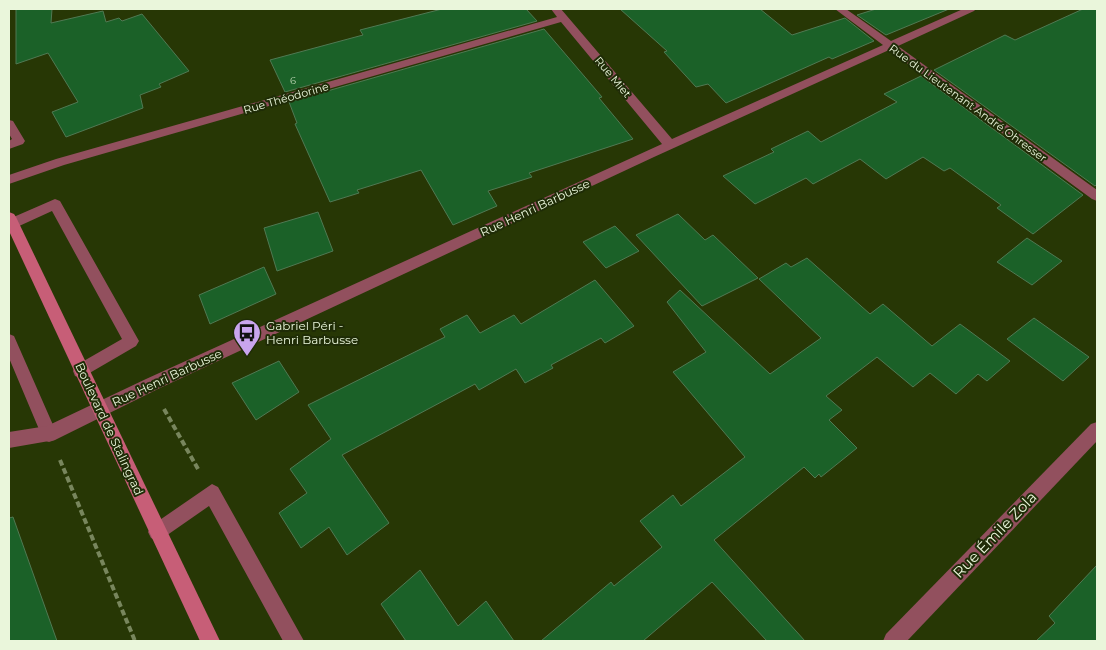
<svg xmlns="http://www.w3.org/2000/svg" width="1106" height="650" font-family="Montserrat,sans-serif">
	<rect width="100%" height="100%" fill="#273705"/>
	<g fill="#1b6128" stroke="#507953">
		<polygon points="16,9 52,9 51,23 103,11 106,22 119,18 122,21 142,14 189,71 159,84 161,87 140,95 143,108 66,137 52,112 78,102 48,53 16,64"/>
		<polygon points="442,9 526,9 537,21 285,92 270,60 363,35 360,30"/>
		<polygon points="620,9 760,9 792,35 845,18 874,41 832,59 829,57 726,103 708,84 696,87 664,52 667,51"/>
		<polygon points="876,9 949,9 886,35 857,15"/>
		<polygon points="1083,9 1097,9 1097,184 1095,186 934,70 1005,35 1015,40"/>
		<polygon points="544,29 602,97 599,98 633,139 529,173 532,177 488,191 497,206 453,225 421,170 357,190 359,193 330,202 295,124 297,123 289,102"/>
		<polygon points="921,76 1083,195 1033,234 997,208 1001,205 950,168 944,171 923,157 886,179 860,159 813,184 806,178 755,204 723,176 774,152 771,149 808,131 821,142 897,102 884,94"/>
		<polygon points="318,212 333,251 277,271 264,228"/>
		<polygon points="678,214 705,240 713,235 758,278 702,306 636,235"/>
		<polygon points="615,226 639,251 606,268 583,242"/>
		<polygon points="1027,238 1062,261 1032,285 997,262"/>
		<polygon points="807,258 870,314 883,304 932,346 960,324 1010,361 987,381 978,374 956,394 930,373 913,387 877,357 826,396 842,410 829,420 857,448 821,477 819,474 815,478 804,467 714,540 805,641 767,641 712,582 643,641 541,641 611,582 614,586 662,547 640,521 673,495 681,506 745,457 673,372 706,352 667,302 680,290 770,374 821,338 759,279 786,263 791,267"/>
		<polygon points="264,267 276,294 210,324 199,295"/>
		<polygon points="595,280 634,326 605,343 601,338 551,365 553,368 525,383 516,369 479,390 475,384 342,455 389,523 347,555 329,527 301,548 279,513 307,493 290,469 331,439 308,405 445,337 440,329 467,315 480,333 514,315 521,324"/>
		<polygon points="1034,318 1089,357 1063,381 1007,339"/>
		<polygon points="279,361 299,392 256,420 232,383"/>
		<polygon points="13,517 57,641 9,641 9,518"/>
		<polygon points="1097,565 1097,641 1036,641 1055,623 1049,616"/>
		<polygon points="420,570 458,626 486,601 514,641 406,641 381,604"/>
	</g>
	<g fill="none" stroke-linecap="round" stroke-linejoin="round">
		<g stroke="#78865d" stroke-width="4" stroke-dasharray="6 3" stroke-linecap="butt">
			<polyline points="164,409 198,469"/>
			<polyline points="60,460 135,641"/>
		</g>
		<g fill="#92505e" fill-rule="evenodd">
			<polygon points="9,120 13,121 25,141 23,144 9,149 9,141 12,139 9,134"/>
			<polygon points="55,199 60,201 139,341 136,346 81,378 75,376 73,371 75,366 122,339 52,211 17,227 9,227 9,219"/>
			<polygon points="9,334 14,336 57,434 55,440 49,442 43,440 41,434 9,358"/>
			<polygon points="212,484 218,487 304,641 283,641 209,506 163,538 157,541 151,538 148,532 151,526"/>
		</g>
		<g fill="#92505e" fill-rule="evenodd">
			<polygon points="551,9 561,9 672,139 883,45 835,9 846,9 891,41 963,9 976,9 974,11 898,46 1097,190 1097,201 1092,199 889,50 654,157 158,389 55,440 9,448 9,432 47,426 146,379 662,144 561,22 64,165 9,184 9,175 56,159 557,17"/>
			<polygon points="1097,422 1097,441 907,641 883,641 886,634 1091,424"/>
		</g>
		<polygon fill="#c75e77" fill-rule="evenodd" points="9,212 14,214 16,217 220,641 200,641 9,231"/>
	</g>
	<defs>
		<symbol id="bus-pin" viewBox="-11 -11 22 30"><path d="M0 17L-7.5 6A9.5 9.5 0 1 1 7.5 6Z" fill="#c9a5ee" stroke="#1f2c07"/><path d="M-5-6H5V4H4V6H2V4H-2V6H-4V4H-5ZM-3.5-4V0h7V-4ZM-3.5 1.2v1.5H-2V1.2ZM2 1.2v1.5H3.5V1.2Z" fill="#111"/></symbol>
	</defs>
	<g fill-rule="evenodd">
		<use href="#bus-pin" x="231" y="317" width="32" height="43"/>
	</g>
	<g text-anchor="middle" stroke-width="4" stroke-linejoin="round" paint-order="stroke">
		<g font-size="10" fill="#b6d1ae">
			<text x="293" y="84">6</text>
		</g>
		<g font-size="11" fill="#eaf6db" stroke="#1f2c07">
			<text transform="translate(613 77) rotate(50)" y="4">Rue Miet</text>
			<text transform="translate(286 98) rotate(-16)" y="4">Rue Théodorine</text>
			<text transform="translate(968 103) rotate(36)" y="4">Rue du Lieutenant André Ohresser</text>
		</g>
		<g font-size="12" fill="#eaf6db" stroke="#1f2c07">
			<text transform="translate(535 208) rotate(-25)" y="4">Rue Henri Barbusse</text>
			<text transform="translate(167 378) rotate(-25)" y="4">Rue Henri Barbusse</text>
			<text transform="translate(109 429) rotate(65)" y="4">Boulevard de Stalingrad</text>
		</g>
		<g font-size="12" fill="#eaf6db" stroke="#1f2c07" text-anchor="start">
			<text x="266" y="330">Gabriel Péri -<tspan x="266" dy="14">Henri Barbusse</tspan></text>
		</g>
		<g font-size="15" fill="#eaf6db" stroke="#1f2c07">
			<text transform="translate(995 535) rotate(-46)" y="5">Rue Émile Zola</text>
		</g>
	</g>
	<rect width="1106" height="650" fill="none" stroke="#eaf6db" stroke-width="20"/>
</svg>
